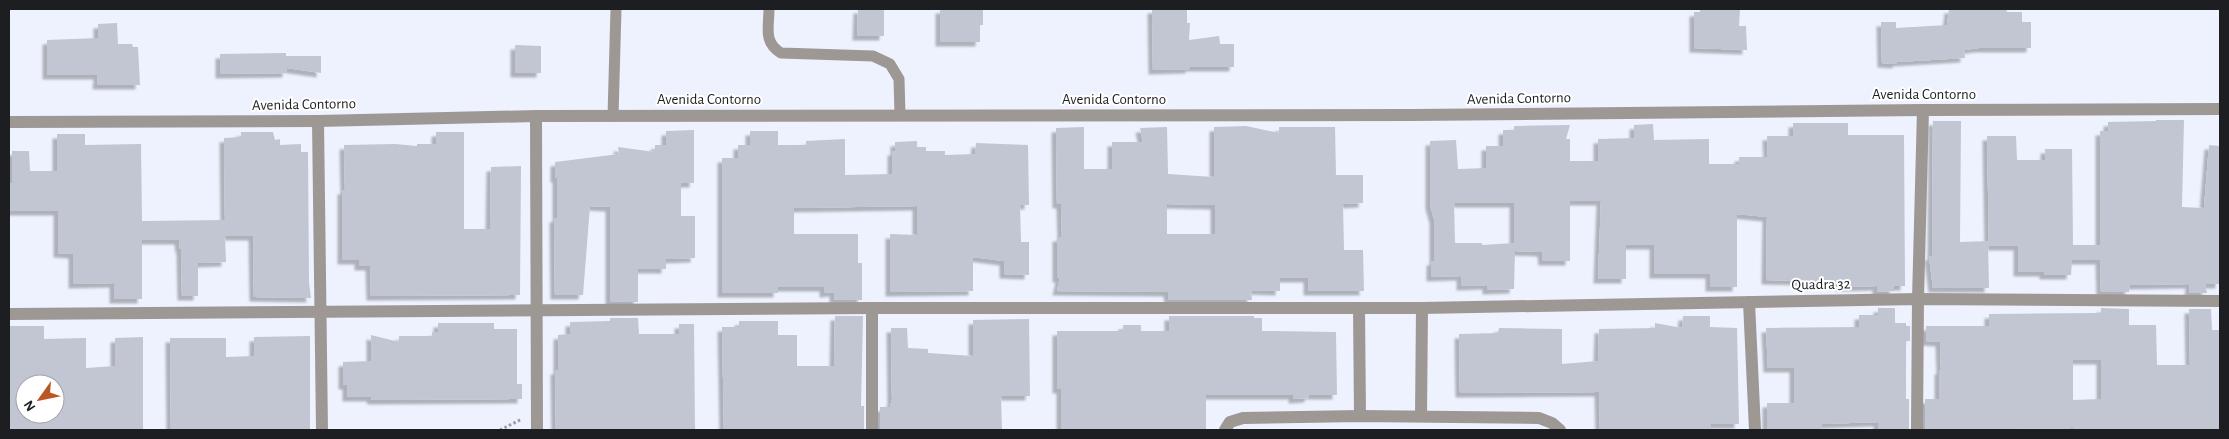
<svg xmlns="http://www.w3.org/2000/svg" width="2229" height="439" font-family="'Alegreya Sans',sans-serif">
	<defs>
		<filter id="shadow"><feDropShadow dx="-4.5" dy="4.5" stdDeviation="1" flood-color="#0004"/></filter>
	</defs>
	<rect width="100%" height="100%" fill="#edf2fe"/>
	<g fill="#c1c6d2" fill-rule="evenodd" filter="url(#shadow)">
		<polygon points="858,9 884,9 884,36 857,36"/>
		<polygon points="940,9 983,9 983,25 980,25 980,42 940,42"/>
		<polygon points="1152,9 1187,9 1187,23 1190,23 1189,40 1219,36 1220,44 1234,44 1234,67 1190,67 1190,69 1153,70"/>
		<polygon points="1700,9 1740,9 1739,26 1746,26 1747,50 1694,48 1694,12 1700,12"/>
		<polygon points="1949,9 2006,9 2007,12 2022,12 2022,22 2031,22 2031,48 1979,48 1964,50 1965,58 1897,62 1897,64 1882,63 1881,22 1896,22 1896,28 1947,25"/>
		<polygon points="117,23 118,44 132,44 133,47 138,47 140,85 97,85 98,75 47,75 47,40 98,38 98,24"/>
		<polygon points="515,45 541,46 541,73 515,73"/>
		<polygon points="286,53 286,56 321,56 321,73 287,68 287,73 220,74 220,54"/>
		<polygon points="2156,120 2184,120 2182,207 2204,208 2209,145 2220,146 2220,284 2205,284 2207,293 2189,293 2190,284 2130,285 2129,292 2101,292 2100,260 2072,260 2071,275 2044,275 2044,272 2018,272 2018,246 1989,246 1987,136 2016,136 2017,160 2045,160 2045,149 2072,149 2073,245 2100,245 2100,131 2108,131 2108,122 2156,121"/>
		<polygon points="1933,121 1961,121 1960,242 1988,241 1989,288 1933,288 1929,256 1932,256"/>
		<path d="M1793 123H1848V135H1904L1905 286H1894V291L1877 292V286L1840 287V284H1821V281L1766 280 1767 217 1737 214V287H1710V274H1654V245H1626V279H1598L1601 201H1570V261H1543L1542 252 1515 251 1514 289 1487 290V285L1461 286V276L1431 277V261H1434V219L1430 205V141L1456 140 1458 169 1486 168V146H1503V130H1514V126L1570 125 1566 139H1570V161H1598V139L1634 138V125L1653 124 1654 140 1709 139V164H1739V157H1768L1767 136H1793ZM1454 203H1514V243L1482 245V243H1455Z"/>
		<path d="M1246 126 1279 133V127H1335L1336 175H1363V203L1343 204 1344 250H1363L1364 291H1308V278H1280V291L1251 290 1252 300H1169L1168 292 1057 291 1060 278H1057V237H1062L1061 204H1057L1056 128 1084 127V169H1112V142H1143L1140 128 1167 127 1168 174 1214 177V127ZM1167 204 1215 205V234H1167Z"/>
		<polygon points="694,130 694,183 681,183 681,216 695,216 695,258 666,259 666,269 638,269 638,302 610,302 610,207 590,206 583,295 555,295 554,218 557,218 557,178 555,178 555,162 619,154 618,147 655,152 655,145 666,145 666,131"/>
		<polygon points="750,131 778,131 778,145 806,145 806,141 845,139 845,175 892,174 892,151 895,151 895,142 917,141 917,147 926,147 926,151 945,151 945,155 975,154 976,143 1028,145 1029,205 1020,205 1021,242 1029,242 1029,275 1004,274 1004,261 973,257 973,291 890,292 890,234 917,235 917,206 794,208 794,234 858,234 858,263 862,263 862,300 834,300 834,292 824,293 824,287 778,287 778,293 722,293 722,158 738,158 738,145 750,145"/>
		<polygon points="241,132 273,132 275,140 280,139 280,145 301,144 301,152 308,152 309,283 311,298 254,297 253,236 225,236 226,262 198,263 198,296 182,296 181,248 180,249 179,240 142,240 142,299 114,299 114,283 73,284 73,254 58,253 58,211 9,211 9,183 12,183 12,151 29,151 30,171 57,171 57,134 85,134 85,145 141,144 142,221 225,220 224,138 241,137"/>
		<polygon points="436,132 464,132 464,229 490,229 491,167 521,166 520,295 371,296 370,266 359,266 359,260 342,260 342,190 345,190 344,145 395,144 417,146 417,144 436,144"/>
		<polygon points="1878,308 1895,308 1895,323 1906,323 1906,326 1910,326 1910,341 1906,341 1906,399 1909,399 1909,430 1878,430 1878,422 1822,424 1822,430 1767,430 1767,403 1794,403 1794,368 1768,368 1766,328 1859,327 1859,315 1878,315"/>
		<path d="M2101 308 2129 309V325H2156L2157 365H2190L2189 309H2211L2212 330H2220V430H2073V428L1925 430V399H1939V370H1941L1940 342 1926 341V326H1989V314L2101 313ZM2073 360H2101V399L2073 400Z"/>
		<polygon points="835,316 863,316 861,406 864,406 864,430 724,430 722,327 739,327 739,321 778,321 778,335 797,335 797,366 834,366"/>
		<polygon points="1169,316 1254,316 1254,318 1262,318 1262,331 1336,332 1337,395 1309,395 1309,398 1293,399 1293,395 1206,395 1206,430 1061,430 1061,389 1057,389 1057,331 1123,331 1123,325 1141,325 1141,331 1169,331"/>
		<polygon points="1683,316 1710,316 1710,327 1737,328 1739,424 1711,424 1711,430 1600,430 1599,392 1460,393 1459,334 1498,333 1499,328 1562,329 1562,364 1598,361 1599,329 1655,328 1655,323 1682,328"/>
		<polygon points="610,318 638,318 639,334 679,334 679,324 694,324 695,430 556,430 555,370 558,370 558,335 570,334 570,322 610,321"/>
		<polygon points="1029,319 1030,396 1001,396 1002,430 880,430 880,407 890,407 892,400 891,328 907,328 908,348 928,349 928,353 973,356 973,320"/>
		<polygon points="438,323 494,323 494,329 517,329 517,384 522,384 522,399 372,400 371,397 347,397 347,385 343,385 343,362 371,361 371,335 399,342 399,336 432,336 432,332 438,332"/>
		<path d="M9 326H44V339L86 338V368L115 366V338L143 337V430H9ZM25 384H55V414H25Z"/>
		<polygon points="310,336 310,430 171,430 170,338 226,338 226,357 254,356 254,337"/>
	</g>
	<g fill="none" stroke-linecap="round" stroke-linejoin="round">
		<polyline stroke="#999da6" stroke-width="3" stroke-dasharray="2.5 2.5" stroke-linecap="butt" points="500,430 522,419"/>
		<g stroke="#9e9895" stroke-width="11">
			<path d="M769 9C769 27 763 42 781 53L873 56 890 64 899 79 900 115"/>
			<polyline points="613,116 616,9"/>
		</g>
		<g stroke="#9e9895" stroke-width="12">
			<polyline points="536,116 537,430"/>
			<polyline points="318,121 322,430"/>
			<polyline points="9,122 318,121 536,116 1413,115 1923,110 2220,109"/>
			<polyline points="1749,302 1755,430"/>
			<polyline points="872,308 872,430"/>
			<polyline points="1359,308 1360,416"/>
			<polyline points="9,314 872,308 1422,308 1918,299 2220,301"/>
			<polyline points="1421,416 1422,308"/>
			<polyline points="1225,430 1230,422 1243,418 1360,416 1539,418 1552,423 1560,430"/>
			<polyline points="1917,430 1918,299 1923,110"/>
		</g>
	</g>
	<g text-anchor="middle" stroke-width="4" stroke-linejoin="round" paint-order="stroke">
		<g font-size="15" fill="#1c1e22" stroke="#fff">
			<text x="1924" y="99">Avenida Contorno</text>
			<text transform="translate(1519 98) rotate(-1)" y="5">Avenida Contorno</text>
			<text x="709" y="104">Avenida Contorno</text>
			<text x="1114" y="104">Avenida Contorno</text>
			<text transform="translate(304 104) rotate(-1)" y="5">Avenida Contorno</text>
			<text transform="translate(1821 284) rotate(-1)" y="5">Quadra 32</text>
		</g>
	</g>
	<rect width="2229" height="439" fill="none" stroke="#1c1e22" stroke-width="20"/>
	<g transform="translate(40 399) rotate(237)"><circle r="24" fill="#ffffff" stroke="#a4a5a7"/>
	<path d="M0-4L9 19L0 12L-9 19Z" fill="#bb5625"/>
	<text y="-8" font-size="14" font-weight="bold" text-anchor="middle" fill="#1c1e22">N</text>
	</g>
</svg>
